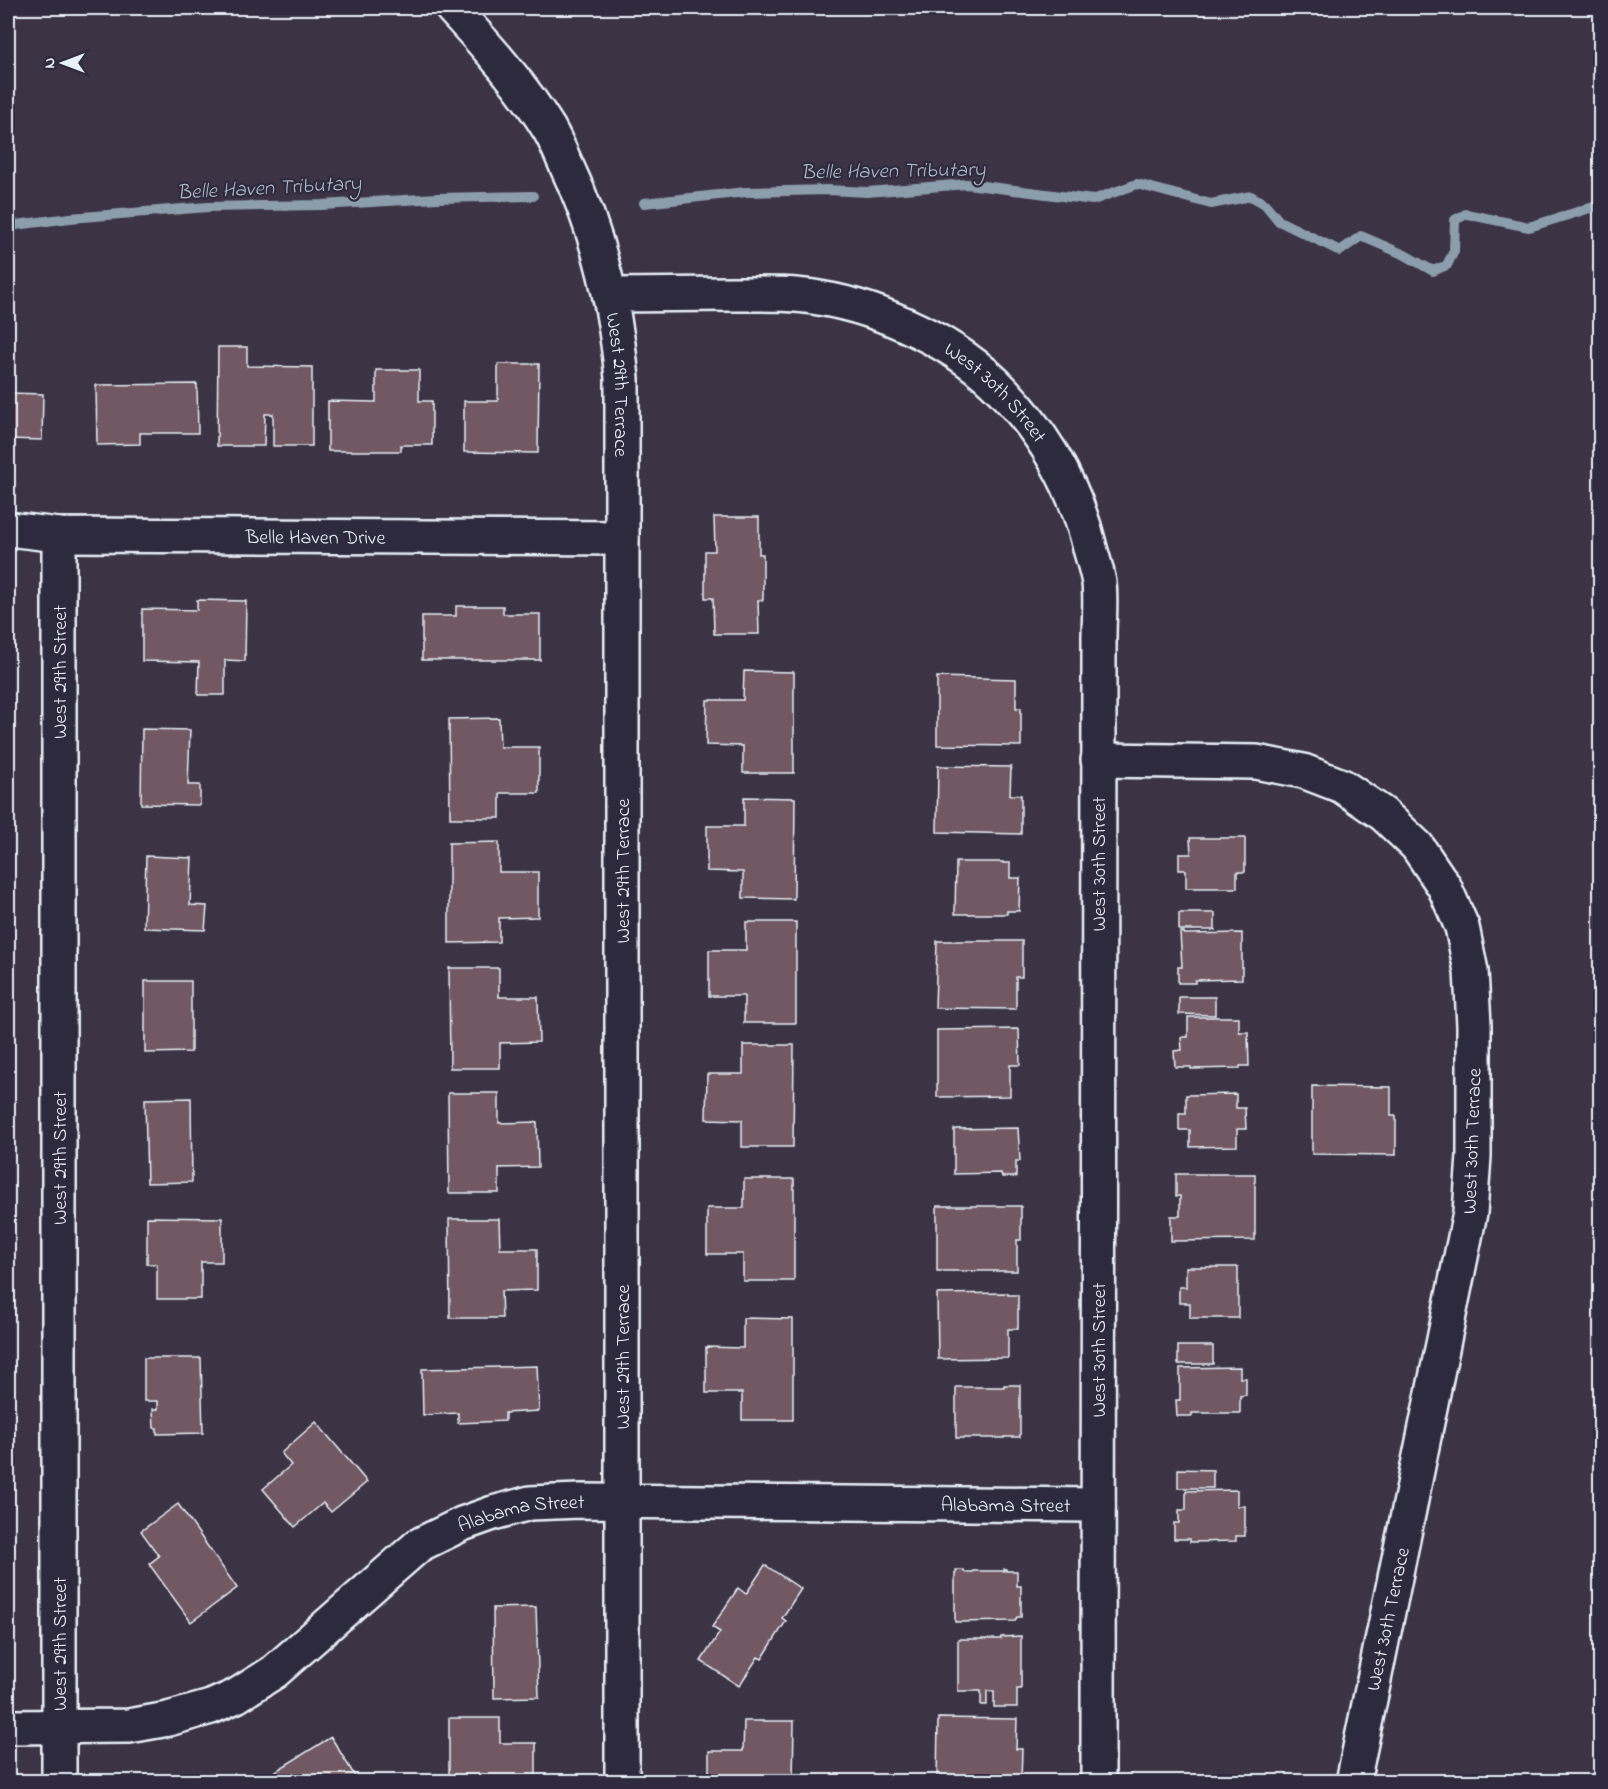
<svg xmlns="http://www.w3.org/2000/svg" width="1608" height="1789" font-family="'Indie Flower',sans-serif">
	<rect width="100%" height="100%" fill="#3c3345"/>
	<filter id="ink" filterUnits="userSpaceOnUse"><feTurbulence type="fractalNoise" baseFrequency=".0167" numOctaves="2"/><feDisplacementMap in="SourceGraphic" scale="12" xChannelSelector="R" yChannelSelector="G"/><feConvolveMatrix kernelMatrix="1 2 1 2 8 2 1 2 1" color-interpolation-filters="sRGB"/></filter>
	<g filter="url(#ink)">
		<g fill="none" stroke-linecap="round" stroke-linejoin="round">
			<g stroke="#8c9eac" stroke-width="10">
				<polyline points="644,203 746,192 828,190 867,192 967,184 1093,200 1137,184 1211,204 1251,196 1265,204 1279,221 1340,251 1361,236 1405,255 1433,271 1447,265 1454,251 1455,220 1466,214 1529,227 1600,205"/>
				<polyline points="8,226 70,218 208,207 322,205 438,198 533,196"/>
			</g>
		</g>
		<g fill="#715964" stroke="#e8f1f8" stroke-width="1.5">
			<polygon points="218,347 247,347 247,366 312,367 312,446 273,446 273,414 265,414 264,446 217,446"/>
			<polygon points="498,364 539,364 538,453 464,452 464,401 498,401"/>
			<polygon points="376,370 419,370 419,401 432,401 432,445 401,445 401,451 328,451 328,401 376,402"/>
			<polygon points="197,384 198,433 140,433 140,444 97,445 96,385"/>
			<polygon points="8,393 43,394 42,440 8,439"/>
			<polygon points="714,517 759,517 759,554 763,554 763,600 758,600 759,634 714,634 713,598 705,598 705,551 715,551"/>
			<polygon points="197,600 246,601 245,661 225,660 225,695 198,695 199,662 142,661 142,609 197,610"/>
			<polygon points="456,606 503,606 503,614 540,614 540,660 422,660 422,616 456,616"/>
			<polygon points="744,671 794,672 794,773 743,773 743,746 706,745 707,700 743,700"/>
			<polygon points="937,677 1016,679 1016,708 1021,708 1021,746 937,745"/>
			<polygon points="499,718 500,747 539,747 539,793 500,793 500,818 450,818 449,719"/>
			<polygon points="142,729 190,730 188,785 200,785 200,805 141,804"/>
			<polygon points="938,766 1011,767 1010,795 1021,795 1021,834 937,832"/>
			<polygon points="744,797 795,798 794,899 743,898 743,872 707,871 707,826 744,826"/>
			<polygon points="1190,838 1245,838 1245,872 1237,872 1237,888 1186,888 1186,870 1179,870 1179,854 1191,854"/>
			<polygon points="499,842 499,872 538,872 538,917 499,918 499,942 449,943 449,843"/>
			<polygon points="146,856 192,858 190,905 207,906 205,930 144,928"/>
			<polygon points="956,862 1003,862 1003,863 1010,863 1010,878 1020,878 1019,911 1007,911 1007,914 955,914"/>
			<rect x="1179" y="913" width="36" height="17"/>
			<polygon points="746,922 796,922 796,1023 744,1023 744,996 709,996 709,950 746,950"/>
			<polygon points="1180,932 1184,932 1184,934 1242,933 1242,979 1195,980 1195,983 1178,983 1178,967 1182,967"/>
			<polygon points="937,941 1022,941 1022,977 1016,977 1016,1009 935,1008"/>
			<polygon points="449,968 499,968 499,997 538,997 539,1042 500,1043 500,1068 450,1068"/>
			<polygon points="145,981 191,981 191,1052 145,1053"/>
			<polygon points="1179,997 1215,997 1215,1015 1179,1014"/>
			<polygon points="1188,1017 1239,1017 1239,1032 1248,1032 1249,1066 1240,1066 1240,1068 1191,1069 1191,1067 1175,1067 1174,1051 1182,1050 1181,1037 1188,1037"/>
			<polygon points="1019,1029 1020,1065 1010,1065 1010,1096 937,1097 937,1030"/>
			<polygon points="743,1045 794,1045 793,1147 742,1147 742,1120 706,1119 707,1074 743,1074"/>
			<polygon points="1312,1086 1391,1087 1391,1116 1396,1116 1396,1155 1312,1154"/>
			<polygon points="448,1093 499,1093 499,1123 537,1122 538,1167 499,1168 499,1193 449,1193"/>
			<polygon points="1236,1094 1236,1108 1245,1108 1246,1129 1237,1129 1237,1146 1190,1147 1190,1130 1179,1130 1179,1113 1186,1113 1186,1095"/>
			<polygon points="191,1098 192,1182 147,1183 145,1099"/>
			<polygon points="1018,1128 1020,1161 1016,1161 1016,1177 1002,1177 1001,1173 954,1174 954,1129"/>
			<polygon points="1176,1174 1255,1174 1255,1240 1171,1241 1171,1216 1180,1216 1180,1196 1176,1196"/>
			<polygon points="744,1179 794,1179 794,1281 743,1281 743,1254 707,1254 707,1208 744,1208"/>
			<polygon points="937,1206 1021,1206 1021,1240 1017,1240 1017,1271 937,1271"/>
			<polygon points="147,1217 222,1218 222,1262 201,1262 201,1299 157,1299 157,1264 147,1264"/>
			<polygon points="449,1219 499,1219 500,1249 537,1249 537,1290 501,1291 502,1318 450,1318"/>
			<polygon points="1186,1267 1238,1267 1238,1318 1190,1318 1190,1303 1179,1303 1179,1287 1186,1287"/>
			<polygon points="1008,1293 1008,1295 1018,1295 1018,1329 1008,1329 1008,1358 938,1359 937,1294"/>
			<polygon points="743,1318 793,1319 793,1420 742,1420 742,1393 706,1393 706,1347 743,1348"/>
			<rect x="1178" y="1346" width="35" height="18"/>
			<polygon points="144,1358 201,1358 203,1433 157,1434 157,1428 154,1428 153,1409 158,1409 158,1401 144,1401"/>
			<polygon points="537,1366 539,1411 505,1413 505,1421 458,1423 458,1413 423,1415 422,1369"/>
			<polygon points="1240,1367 1240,1378 1246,1378 1246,1395 1240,1396 1240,1413 1192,1413 1192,1416 1177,1416 1176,1400 1180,1400 1180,1368"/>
			<polygon points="1004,1385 1020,1385 1020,1437 1004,1437 1004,1438 956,1438 956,1387 1004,1387"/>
			<polygon points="316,1422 367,1482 331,1512 323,1503 295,1527 263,1489 291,1465 281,1453"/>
			<polygon points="1178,1469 1213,1470 1213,1488 1178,1488"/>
			<polygon points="1237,1490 1237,1506 1245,1506 1245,1536 1236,1536 1236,1541 1190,1542 1190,1539 1174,1539 1174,1523 1179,1523 1179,1510 1186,1510 1186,1491"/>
			<polygon points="178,1504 237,1588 191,1622 149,1564 159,1556 141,1531"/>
			<polygon points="765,1565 801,1589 782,1618 786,1621 762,1659 758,1657 739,1686 701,1661 720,1632 712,1627 738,1588 746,1594"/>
			<polygon points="1004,1569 1006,1569 1006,1571 1017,1571 1017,1586 1021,1586 1021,1617 1017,1617 1015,1621 955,1622 955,1573 956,1573 956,1570 964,1570 964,1572 973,1572 973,1571 1004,1571"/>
			<polygon points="536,1607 539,1697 494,1698 493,1608"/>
			<polygon points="1021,1636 1021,1689 1017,1689 1017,1707 994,1707 994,1691 987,1691 987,1705 981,1705 981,1691 958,1691 958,1639 1001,1639 1001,1637"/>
			<polygon points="449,1718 500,1718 500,1743 536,1743 536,1782 449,1782"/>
			<polygon points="938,1718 1017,1719 1016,1749 1022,1749 1021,1782 937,1782"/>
			<polygon points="744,1721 794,1721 793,1782 709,1782 709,1751 743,1751"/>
			<polygon points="331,1737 358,1781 258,1782"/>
		</g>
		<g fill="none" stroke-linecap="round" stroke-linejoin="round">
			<defs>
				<g id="minor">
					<path id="s1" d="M452 8C487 46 522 85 549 129 556 141 561 154 567 167 599 234 615 305 622 378V1782"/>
					<path id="s2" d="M610 295C651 295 692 294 733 294 762 294 791 293 819 298 882 308 959 344 1003 391 1045 435 1076 489 1090 548 1093 559 1097 571 1099 583 1101 601 1099 620 1099 638L1098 1782"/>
					<path id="s3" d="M8 529 59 535 622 538"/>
					<polyline points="1098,760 1256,762 1303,771 1342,786 1383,814 1417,846 1444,886 1462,927 1471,971 1474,1025 1474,1156 1470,1213 1353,1782"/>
					<path id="s4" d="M8 1727 129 1726 168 1719 211 1707 236 1696 274 1672 419 1545 462 1524 493 1513 530 1503 580 1501 1098 1505"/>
					<polyline points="59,1782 59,535"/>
				</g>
			</defs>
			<use href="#minor" stroke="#e8f1f8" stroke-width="38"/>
			<use href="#minor" stroke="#2f2a3d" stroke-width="33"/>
		</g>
	</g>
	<g text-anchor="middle" stroke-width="4.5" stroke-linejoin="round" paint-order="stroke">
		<g font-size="20" fill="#e8f1f8" stroke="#2f2a3d">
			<text dy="7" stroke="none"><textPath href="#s1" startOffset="423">West 29th Terrace</textPath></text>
			<text dy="7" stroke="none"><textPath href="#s2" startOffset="414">West 30th Street</textPath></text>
			<text dy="7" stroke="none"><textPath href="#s3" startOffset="308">Belle Haven Drive</textPath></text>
			<text transform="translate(59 672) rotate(-90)" y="7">West 29th Street</text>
			<text transform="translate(1098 864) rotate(-90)" y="7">West 30th Street</text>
			<text transform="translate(622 871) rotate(-90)" y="7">West 29th Terrace</text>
			<text transform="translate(1471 1141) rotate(-88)" y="7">West 30th Terrace</text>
			<text transform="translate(59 1158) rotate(-90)" y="7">West 29th Street</text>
			<text transform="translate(1098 1350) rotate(-90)" y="7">West 30th Street</text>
			<text transform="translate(622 1357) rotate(-90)" y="7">West 29th Terrace</text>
			<text dy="7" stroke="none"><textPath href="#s4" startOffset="1065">Alabama Street</textPath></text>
			<text dy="7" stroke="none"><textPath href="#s4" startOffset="579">Alabama Street</textPath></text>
			<text transform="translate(1387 1619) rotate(-78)" y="7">West 30th Terrace</text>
			<text transform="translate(59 1644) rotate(-90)" y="7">West 29th Street</text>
		</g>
		<g font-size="21" font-style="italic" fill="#abbac6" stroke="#2f2a3d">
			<text transform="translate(893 170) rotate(-1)" y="7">Belle Haven Tributary</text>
			<text transform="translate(269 187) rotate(-3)" y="7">Belle Haven Tributary</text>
		</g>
	</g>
	<rect width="1608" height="1789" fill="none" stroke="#2f2a3d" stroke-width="30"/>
	<rect x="15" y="15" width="1578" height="1759" fill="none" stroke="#e8f1f8" stroke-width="2" filter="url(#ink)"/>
	<g transform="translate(63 63) rotate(270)" stroke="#2f2a3d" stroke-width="4.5" paint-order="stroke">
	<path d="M0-4.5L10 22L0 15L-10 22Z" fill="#e8f1f8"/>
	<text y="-9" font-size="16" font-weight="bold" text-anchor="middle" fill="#e8f1f8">N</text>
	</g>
</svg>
